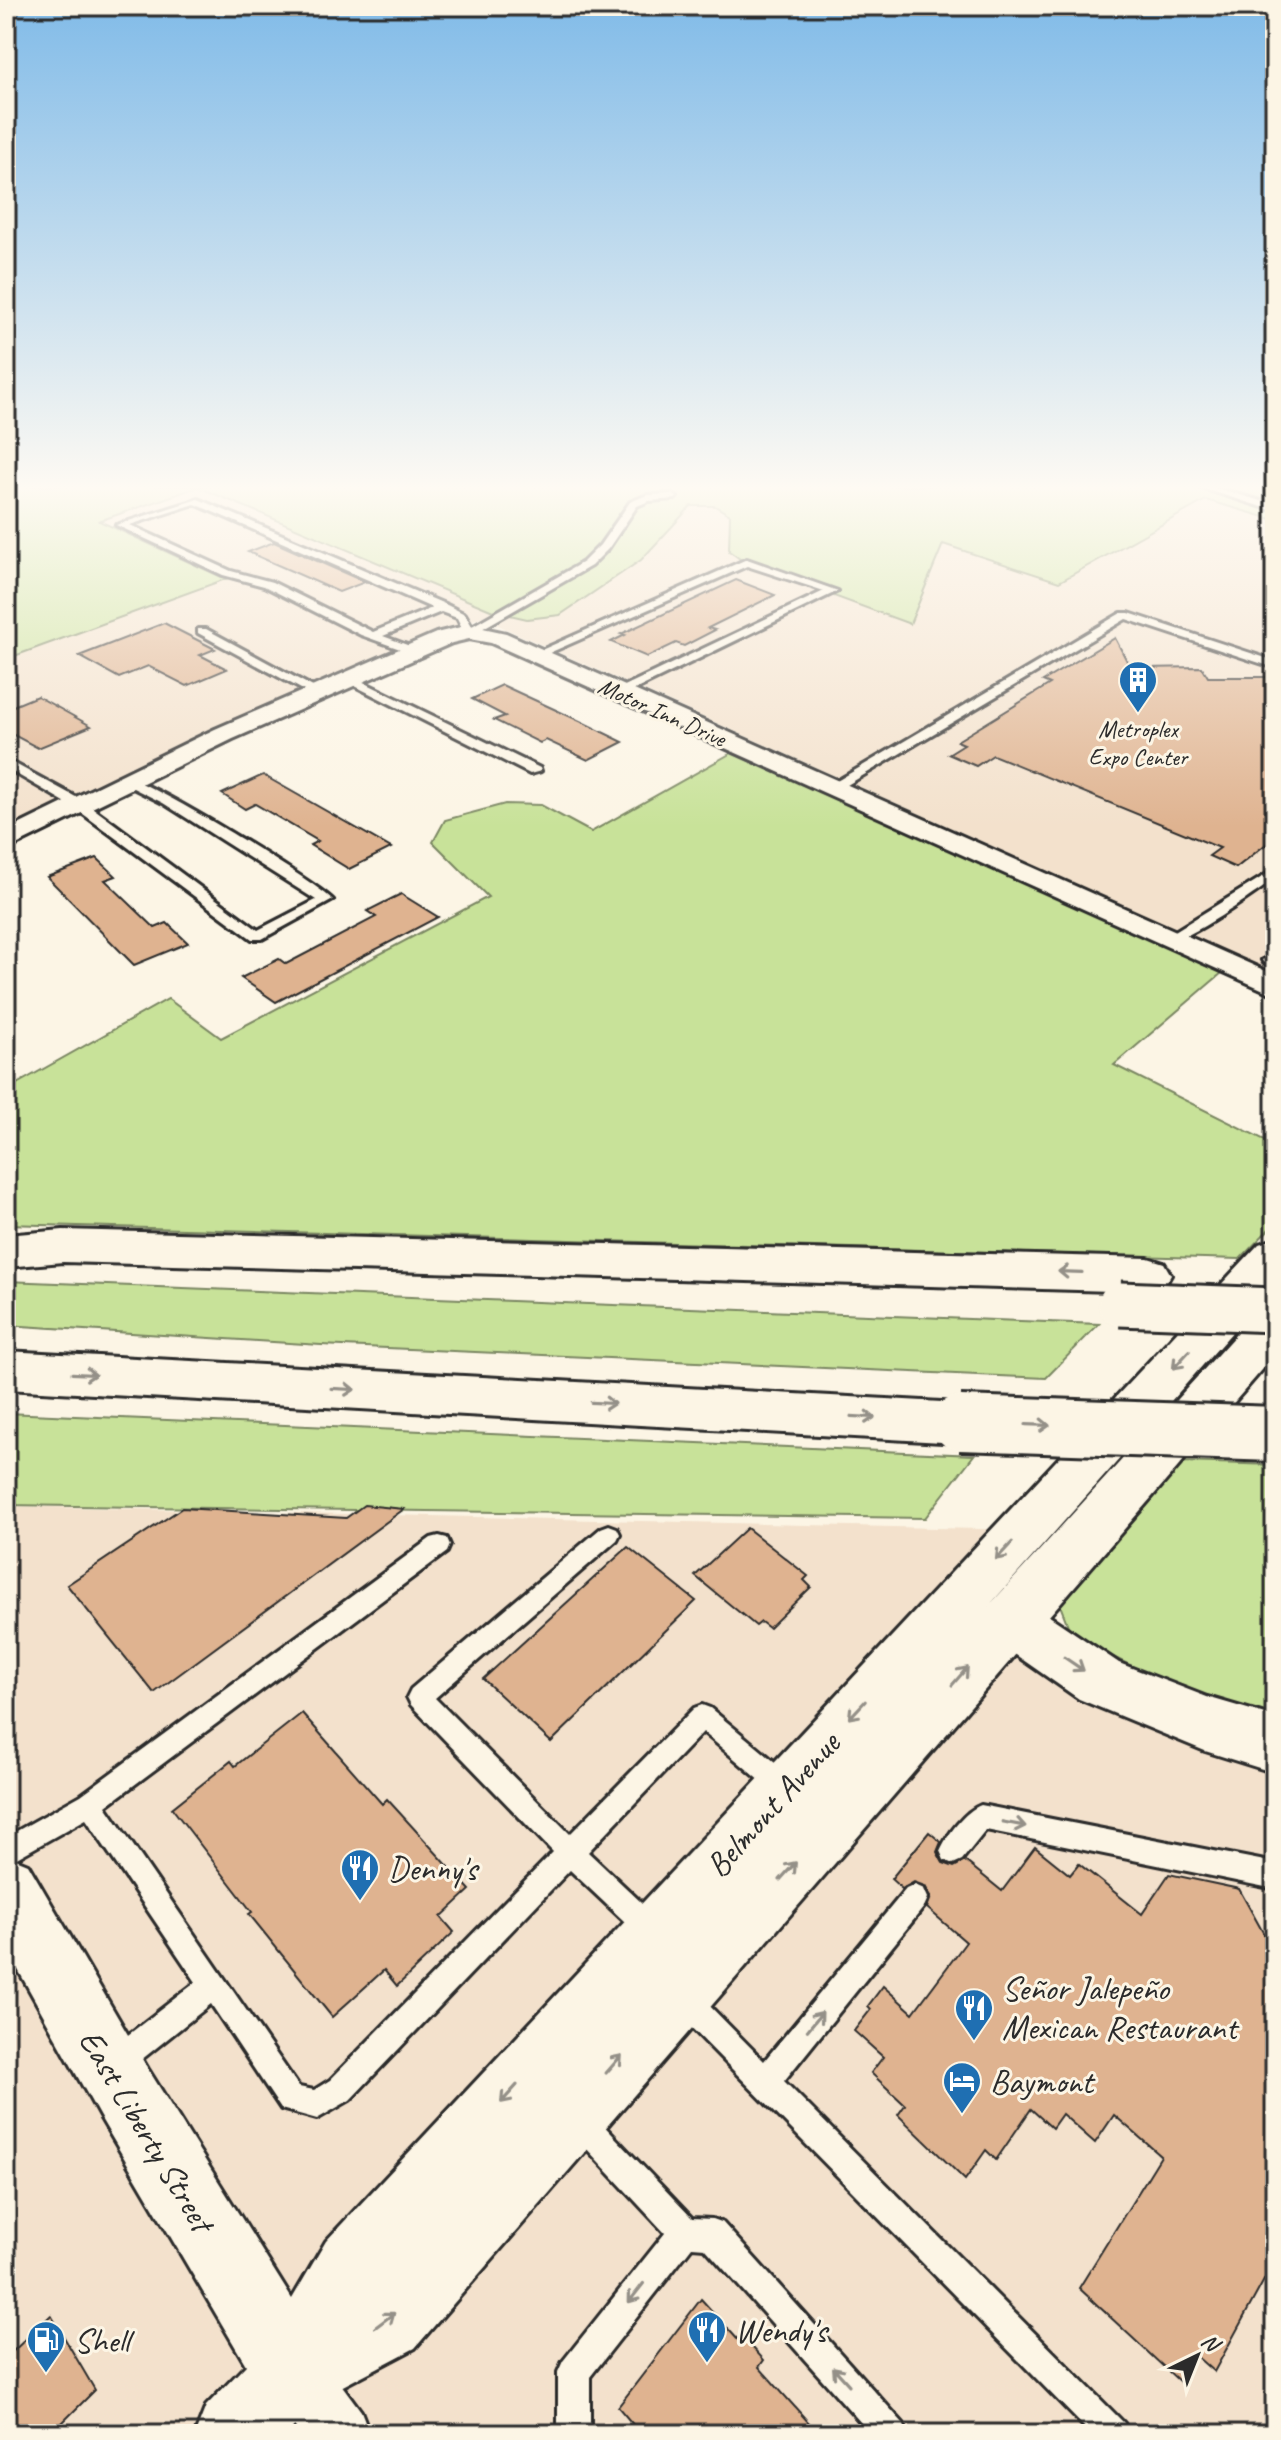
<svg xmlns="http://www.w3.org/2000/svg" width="1281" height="2440" font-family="Caveat,sans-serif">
	<rect width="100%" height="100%" fill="#fcf5e5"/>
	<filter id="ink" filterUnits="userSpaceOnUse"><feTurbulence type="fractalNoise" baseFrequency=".0125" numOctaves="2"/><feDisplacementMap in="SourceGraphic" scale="16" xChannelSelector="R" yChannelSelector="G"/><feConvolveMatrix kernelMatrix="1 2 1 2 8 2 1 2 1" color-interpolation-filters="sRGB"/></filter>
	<g filter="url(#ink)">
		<g fill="#f3e1cc">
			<polygon points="198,487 493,611 641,560 691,506 715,506 730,515 730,547 909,624 942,544 1059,582 1206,500 1275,520 1275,973 480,617 172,747 6,831 6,659 225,579 98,521"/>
			<polygon points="6,1506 1023,1530 968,1590 1275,1745 1275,2434 6,2434"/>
		</g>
		<g fill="#c8e299" stroke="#7a8662" stroke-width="2">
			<polygon points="6,486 1275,486 1275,520 1206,500 1059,582 943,544 910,624 747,564 729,551 730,515 715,506 691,506 641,560 560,615 527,619 493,611 198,487 99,521 226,579 6,659"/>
			<polygon points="735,751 1223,972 1114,1065 1275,1145 1275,1223 1240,1259 6,1224 6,1090 168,999 221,1038 488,897 433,842 445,820 505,804 541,805 591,832"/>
			<polygon points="6,1281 1099,1324 1046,1378 321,1345 6,1325"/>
			<polygon points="6,1413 974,1455 925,1518 6,1505"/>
			<polygon points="1183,1462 1275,1465 1275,1721 1164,1682 1095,1648 1070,1631 1060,1605"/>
		</g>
		<g fill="#dfb390" stroke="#2b2b2b" stroke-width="2">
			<polygon points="274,542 365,582 339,592 248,552"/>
			<polygon points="736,580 775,595 708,628 715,630 684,646 676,643 647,657 611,642 625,635 621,634"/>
			<polygon points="164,623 215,649 200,655 227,669 187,686 148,666 119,678 79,656"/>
			<polygon points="1115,638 1128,663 1142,668 1202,667 1208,677 1275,677 1275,837 1236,868 1209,856 1220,848 993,755 976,766 948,754 964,744 957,741 1050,684 1043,681"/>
			<polygon points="502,685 582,722 623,742 588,760 546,740 540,743 494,720 505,716 472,699"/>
			<polygon points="37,696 91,726 38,748 6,731 6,709"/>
			<polygon points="263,775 391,848 349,869 310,845 318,841 255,804 245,809 222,794"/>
			<polygon points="97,858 116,876 105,880 155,928 167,923 188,943 134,965 47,877"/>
			<polygon points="401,894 438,917 276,1002 241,978 279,959 286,964 376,917 367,911"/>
			<polygon points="364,1505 404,1509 154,1693 67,1585 182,1508 346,1518"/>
			<polygon points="747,1528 808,1576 804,1580 811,1587 769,1628 761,1622 756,1626 695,1576"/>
			<polygon points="628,1547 696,1601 551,1742 483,1679"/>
			<polygon points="302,1713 382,1804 387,1799 470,1890 441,1917 454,1932 397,1986 384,1970 332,2017 249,1914 252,1912 172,1808 231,1761 235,1766"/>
			<polygon points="929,1832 941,1842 937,1852 943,1863 954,1867 965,1861 1002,1891 1035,1847 1070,1875 1079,1864 1142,1914 1169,1874 1239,1889 1275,1954 1275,2260 1214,2372 1196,2356 1181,2383 1079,2288 1161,2156 1114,2115 1095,2143 1062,2114 1052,2128 1031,2109 996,2160 986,2150 965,2180 898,2115 905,2105 871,2073 883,2057 854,2031 871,2009 868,2006 883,1986 913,2013 966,1942 927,1908 931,1897 925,1886 914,1882 902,1889 891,1879"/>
			<polygon points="701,2299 739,2341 742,2336 764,2360 759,2367 819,2434 641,2434 618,2407"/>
			<polygon points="51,2315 95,2390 51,2434 6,2434 6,2358"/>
		</g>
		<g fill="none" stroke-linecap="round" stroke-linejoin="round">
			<defs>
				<g id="lane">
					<polygon points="1195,486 1209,486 1275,505 1275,511"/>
					<path d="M672 494 677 497 675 499 649 501 637 506 608 549 591 566 473 634H465L457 618 441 612 383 636 418 649V653L414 654 361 635 264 586 223 575 116 525 198 499 447 605 465 614 472 626 583 562 600 545 630 502 647 495ZM195 504 432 608 373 632 272 582 231 571 130 525Z"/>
					<polygon points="747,559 838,591 620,697 616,696 616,690 824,591 747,566 540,657 530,655"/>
					<polygon points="1121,613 1129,613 1275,661 1275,668 1126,619 837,791 825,788"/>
					<polygon points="198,629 206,629 324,693 314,696 198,633"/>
					<polygon points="349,675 540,768 541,771 530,774 345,681 345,677"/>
					<path d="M6 759 85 802 258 930 316 900 163 803 123 783V777C141 775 316 882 333 900L262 939H252L75 808 6 768Z"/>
					<path d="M1275 869V879C1255 893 1184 945 1164 942L1162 939Z"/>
					<polygon points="1275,955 1275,963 1264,963 1262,960"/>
					<polygon points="609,1525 617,1528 620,1534 617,1540 435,1698 570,1834 694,1708 702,1705 710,1708 793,1777 796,1785 793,1793 784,1797 775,1793 703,1732 588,1852 660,1920 664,1929 660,1938 651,1942 642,1938 570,1870 350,2100 317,2119 281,2109 211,2004 126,2072 116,2076 106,2072 102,2062 106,2052 196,1982 86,1819 6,1864 6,1837 81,1795 431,1538 439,1536 447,1538 450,1545 447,1552 106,1806 299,2087 314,2090 330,2080 553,1852 411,1705 407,1697 411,1689 601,1528"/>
					<path d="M981 1805 1275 1863V1889L986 1830 962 1860 953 1864 944 1860 940 1851C947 1835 965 1811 981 1805Z"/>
					<polygon points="915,1885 924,1889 928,1898 924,1907 784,2081 1124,2423 1129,2434 1091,2434 674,2010 670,2000 674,1990 684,1986 694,1990 764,2061 906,1889"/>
					<polygon points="582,2109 592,2113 692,2218 712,2219 723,2223 903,2423 908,2434 871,2434 705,2248 692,2247 590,2377 590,2434 558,2434 558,2372 563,2361 665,2233 572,2133 568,2123 572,2113"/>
				</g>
				<g id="street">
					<polygon points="469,625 506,633 1275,975 1275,995 491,643 469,639 452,643 233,739 6,850 6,831 215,729 436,633"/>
					<polygon points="293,2340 315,2349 361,2411 370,2434 300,2434 271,2393 262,2371 271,2349"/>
				</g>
				<polygon id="secondary" points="1275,1239 1275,1284 986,1609 1258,1310 1275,1305 1275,1355 415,2348 320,2398 287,2434 195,2434 206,2406 246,2365 100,2117 6,1948 6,1855 28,1864 148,2069 292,2299 326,2241 1259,1244"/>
				<g id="highway">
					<polygon points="63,1230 1148,1258 1164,1263 1171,1275 1164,1287 1148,1292 63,1262 6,1267 6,1235"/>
					<polygon points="6,1351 960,1403 978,1409 985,1423 978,1437 960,1443 6,1389"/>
					<polygon points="1010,1595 1030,1603 1119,1663 1207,1697 1275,1717 1275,1773 1205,1751 1079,1699 990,1637 982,1620 990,1603"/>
				</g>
			</defs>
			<use href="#lane" stroke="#2b2b2b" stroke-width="6"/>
			<use href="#street" stroke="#2b2b2b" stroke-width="6"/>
			<use href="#secondary" stroke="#2b2b2b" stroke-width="6"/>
			<use href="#highway" stroke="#2b2b2b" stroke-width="6"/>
			<use href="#lane" fill="#fcf5e5" fill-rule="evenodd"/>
			<use href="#street" fill="#fcf5e5" fill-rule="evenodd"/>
			<use href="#secondary" fill="#fcf5e5" fill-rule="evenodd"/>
			<use href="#highway" fill="#fcf5e5" fill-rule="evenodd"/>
			<defs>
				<polyline id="highway-bridge-far1" points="1120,1304 1275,1310"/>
				<polyline id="highway-bridge" points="960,1423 1275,1434"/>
			</defs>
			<use href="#highway-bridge-far1" stroke="#2b2b2b" stroke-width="49" stroke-linecap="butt"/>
			<use href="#highway-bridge" stroke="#2b2b2b" stroke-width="60" stroke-linecap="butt"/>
			<use href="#highway-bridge-far1" stroke="#fcf5e5" stroke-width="43"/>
			<use href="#highway-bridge" stroke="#fcf5e5" stroke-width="54"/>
		</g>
		<defs><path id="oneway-shaft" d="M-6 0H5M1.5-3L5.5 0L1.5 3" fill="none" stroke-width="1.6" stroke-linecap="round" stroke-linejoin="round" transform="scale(2)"/></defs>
		<g stroke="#949088">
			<use href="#oneway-shaft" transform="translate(1070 1272) rotate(-178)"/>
			<use href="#oneway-shaft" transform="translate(1181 1360) rotate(133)"/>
			<use href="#oneway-shaft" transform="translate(84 1374) rotate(3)"/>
			<use href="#oneway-shaft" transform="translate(343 1389) rotate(3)"/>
			<use href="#oneway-shaft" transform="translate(603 1403) rotate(3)"/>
			<use href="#oneway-shaft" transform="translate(863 1417) rotate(3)"/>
			<use href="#oneway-shaft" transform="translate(1038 1425) rotate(2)"/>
			<use href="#oneway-shaft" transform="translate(1004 1551) rotate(133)"/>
			<use href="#oneway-shaft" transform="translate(1074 1664) rotate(34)"/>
			<use href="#oneway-shaft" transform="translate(960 1676) rotate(-49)"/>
			<use href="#oneway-shaft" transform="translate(857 1710) rotate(133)"/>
			<use href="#oneway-shaft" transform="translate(1014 1824) rotate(11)"/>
			<use href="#oneway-shaft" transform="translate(788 1871) rotate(-48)"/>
			<use href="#oneway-shaft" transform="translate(815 2021) rotate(-51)"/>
			<use href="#oneway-shaft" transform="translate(614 2064) rotate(-49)"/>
			<use href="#oneway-shaft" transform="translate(509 2094) rotate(132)"/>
			<use href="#oneway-shaft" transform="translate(636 2293) rotate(128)"/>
			<use href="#oneway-shaft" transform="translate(385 2320) rotate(-37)"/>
			<use href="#oneway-shaft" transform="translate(841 2376) rotate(-132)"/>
		</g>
	</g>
	<linearGradient id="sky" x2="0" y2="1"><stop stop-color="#81bbe8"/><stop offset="0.59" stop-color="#fefaf3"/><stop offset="1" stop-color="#fefaf3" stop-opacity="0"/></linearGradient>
	<rect width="1281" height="827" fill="url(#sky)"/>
	<defs>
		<symbol id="building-pin" viewBox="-11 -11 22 30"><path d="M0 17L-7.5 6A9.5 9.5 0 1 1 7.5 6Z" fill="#1f6fb2" stroke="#fcf5e5"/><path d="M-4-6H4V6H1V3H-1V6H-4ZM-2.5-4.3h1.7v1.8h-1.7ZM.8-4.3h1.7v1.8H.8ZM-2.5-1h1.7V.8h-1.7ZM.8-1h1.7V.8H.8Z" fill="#fff"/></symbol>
		<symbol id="restaurant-pin" viewBox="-11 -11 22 30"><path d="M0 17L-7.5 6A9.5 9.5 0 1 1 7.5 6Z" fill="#1f6fb2" stroke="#fcf5e5"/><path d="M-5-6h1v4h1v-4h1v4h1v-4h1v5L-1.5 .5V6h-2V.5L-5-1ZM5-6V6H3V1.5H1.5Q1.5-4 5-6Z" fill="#fff"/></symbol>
		<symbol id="hotel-pin" viewBox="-11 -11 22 30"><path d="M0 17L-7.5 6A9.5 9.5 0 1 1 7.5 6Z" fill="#1f6fb2" stroke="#fcf5e5"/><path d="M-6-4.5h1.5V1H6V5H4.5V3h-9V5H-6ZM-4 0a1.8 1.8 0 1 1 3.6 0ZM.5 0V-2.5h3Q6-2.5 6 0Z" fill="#fff"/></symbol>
		<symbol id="fuel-pin" viewBox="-11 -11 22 30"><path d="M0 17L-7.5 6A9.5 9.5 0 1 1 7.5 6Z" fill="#1f6fb2" stroke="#fcf5e5"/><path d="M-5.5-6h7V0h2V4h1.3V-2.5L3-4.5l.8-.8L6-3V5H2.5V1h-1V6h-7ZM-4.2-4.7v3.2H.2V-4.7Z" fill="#fff"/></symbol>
	</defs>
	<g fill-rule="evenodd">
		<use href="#building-pin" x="1116" y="658" width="44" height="60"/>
		<use href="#restaurant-pin" x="338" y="1846" width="44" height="60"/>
		<use href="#restaurant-pin" x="952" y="1986" width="44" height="60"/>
		<use href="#hotel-pin" x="940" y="2059" width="44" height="60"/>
		<use href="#restaurant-pin" x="685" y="2308" width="44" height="60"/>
		<use href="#fuel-pin" x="24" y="2318" width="44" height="60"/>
	</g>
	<g text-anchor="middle" stroke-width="6" stroke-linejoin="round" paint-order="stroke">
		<g font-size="24" fill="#2b2b2b" stroke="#fcf5e5">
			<text transform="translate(662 712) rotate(24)" y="8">Motor Inn Drive</text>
		</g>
		<g font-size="24" fill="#2b2b2b" stroke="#fcf5e5">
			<text x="1138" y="737">Metroplex<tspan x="1138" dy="28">Expo Center</tspan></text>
		</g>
		<g font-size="34" fill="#2b2b2b" stroke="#fcf5e5">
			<text transform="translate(772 1804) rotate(-48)" y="12">Belmont Avenue</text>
			<text transform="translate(147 2130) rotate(59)" y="12">East Liberty Street</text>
		</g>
		<g font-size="34" fill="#2b2b2b" stroke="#fcf5e5" text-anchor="start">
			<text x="388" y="1880">Denny's</text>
			<text x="1002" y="2000">Señor Jalepeño<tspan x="1002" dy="39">Mexican Restaurant</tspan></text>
			<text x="990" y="2093">Baymont</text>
			<text x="735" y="2342">Wendy's</text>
			<text x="74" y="2352">Shell</text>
		</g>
	</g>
	<rect width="1281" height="2440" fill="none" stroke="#fcf5e5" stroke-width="32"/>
	<rect x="16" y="16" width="1249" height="2408" fill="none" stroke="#2b2b2b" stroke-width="3" filter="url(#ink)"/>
	<g transform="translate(1197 2356) rotate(43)" stroke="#fcf5e5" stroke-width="6" paint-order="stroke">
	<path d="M0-6L14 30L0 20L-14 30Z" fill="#2b2b2b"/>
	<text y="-12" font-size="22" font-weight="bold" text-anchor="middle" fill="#2b2b2b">N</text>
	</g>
</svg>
